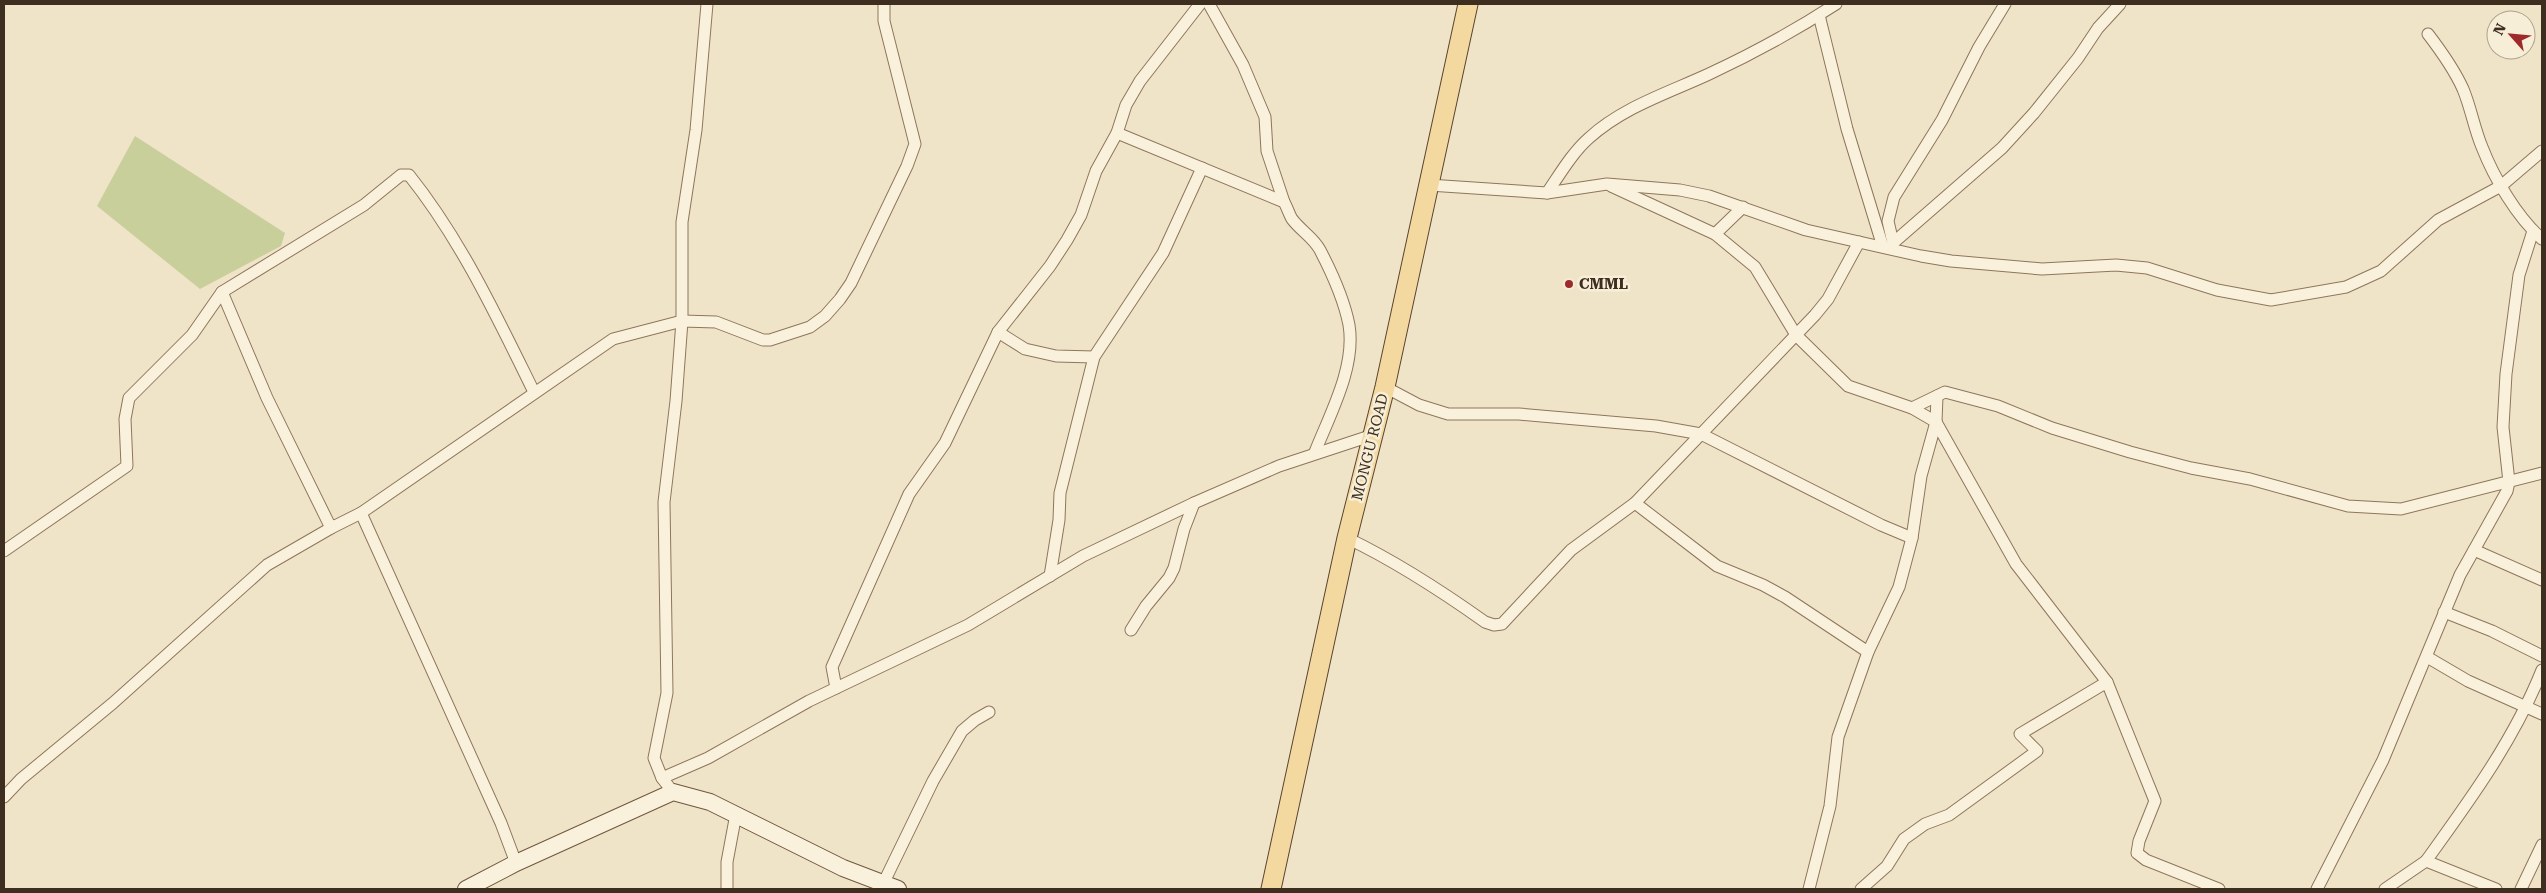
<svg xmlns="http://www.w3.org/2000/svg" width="2546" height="893" font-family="'Roboto Serif',serif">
	<rect width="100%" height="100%" fill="#f0e4c8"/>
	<polygon fill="#c9cf9b" points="135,136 285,233 281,246 200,289 97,206"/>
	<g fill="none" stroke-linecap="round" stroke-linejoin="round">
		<defs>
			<g id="street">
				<polyline points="1209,4 1243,65 1265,117 1267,151 1284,202"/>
				<polyline points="1819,15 1847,129 1883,247"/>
				<path d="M2428 34C2441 51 2454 69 2463 89 2471 108 2474 128 2482 147 2494 178 2517 217 2542 239"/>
				<path d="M1117 133 1284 202C1287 207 1289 214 1292 219 1301 231 1313 237 1320 250 1332 273 1344 299 1349 325 1356 367 1330 414 1315 452"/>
				<polyline points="1429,185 1547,193 1607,184 1680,190 1709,196 1806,230 1921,256 1951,261 2042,269 2116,265 2147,268 2217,290 2271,300 2346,287 2381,271 2438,220 2501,186 2542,151"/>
				<polyline points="1611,186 1715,234 1755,267 1796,335 1848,386 1912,408 1936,422 2016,564 2107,682 2155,801 2139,841 2137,853 2146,860 2219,889"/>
				<path d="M1547 193C1560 174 1572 153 1589 138 1623 107 1668 93 1709 74 1752 54 1796 30 1836 4"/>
				<polyline points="1715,234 1743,207"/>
				<polyline points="1893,243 2002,148 2034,113 2078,58 2098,28 2120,4"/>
				<polyline points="1892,248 1893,243 1888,221 1894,197 1942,120 1979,47 2005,4"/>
				<polyline points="998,332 1025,349 1056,356 1094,357"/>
				<polyline points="1385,387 1419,405 1448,414 1519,414 1656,426 1701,434 1881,525 1912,538"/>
				<polyline points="1912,408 1945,392 1998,406 2052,428 2130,452 2191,468 2250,479 2348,506 2401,509 2542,473"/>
				<polyline points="1635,503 1717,566 1763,585 1785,597 1868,652"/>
				<path d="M361 513 331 528 267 398 222 292 364 205 401 175H409C461 240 497 317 534 392"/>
				<path d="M1347 538C1397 562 1440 590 1485 622L1494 625 1502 624 1571 550 1635 503 1815 315 1828 299 1859 242"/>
				<polyline points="2474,550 2542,580"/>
				<polyline points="4,551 127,466 125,419 129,398 192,335 222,292"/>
				<polyline points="1050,576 1059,520 1060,493 1094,357 1163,253 1202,168"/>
				<polyline points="2444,612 2492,631 2542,656"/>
				<polyline points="1131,630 1146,606 1169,578 1174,568 1184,529 1194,503"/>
				<polyline points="2427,657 2468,681 2542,714"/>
				<polyline points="836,688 832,667 909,494 945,443 998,332 1050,266 1067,240 1081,215 1096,171 1117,133 1126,105 1140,81 1200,4"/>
				<polyline points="662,778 708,758 809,701 968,625 1083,556 1194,503 1279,466 1373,435"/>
				<polyline points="673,792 662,778 654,758 667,693 664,502 676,401 682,321 682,222 696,130 707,4"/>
				<polyline points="4,797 21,779 113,703 267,565 331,528"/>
				<path d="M2426 861C2470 800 2514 740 2542 670"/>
				<polyline points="516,863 501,823 361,513 613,339 682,321 716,322 763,340 770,340 810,327 825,316 840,299 851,283 907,166 915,144 884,21 884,4"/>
				<polyline points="883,884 933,781 962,731 975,720 989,712"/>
				<polyline points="727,889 727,862 736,814"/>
				<polyline points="1809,889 1830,806 1838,737 1868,652 1899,587 1912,538 1921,476 1936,422 1937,396"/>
				<polyline points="1861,889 1887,866 1904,839 1925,824 1949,815 2037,751 2020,734 2107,682"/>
				<polyline points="2317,889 2383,760 2460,575 2507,491 2509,482 2503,427 2506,374 2519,275 2533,231"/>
				<polyline points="2385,889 2426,861 2496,889"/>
				<polyline points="2521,889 2542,845"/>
			</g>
			<polyline id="secondary" points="466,889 516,863 673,792 710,802 843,868 898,889"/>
			<polyline id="primary" points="1271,889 1347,538 1385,387 1468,4"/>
		</defs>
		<use href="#street" stroke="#8d765c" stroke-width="13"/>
		<use href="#secondary" stroke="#6f573f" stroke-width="18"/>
		<use href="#primary" stroke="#5b4430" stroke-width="21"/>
		<use href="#street" stroke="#faf1dc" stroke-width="11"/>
		<use href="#secondary" stroke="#faf1dc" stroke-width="16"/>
		<use href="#primary" stroke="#f3d9a0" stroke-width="19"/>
	</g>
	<circle fill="#9e2a2b" stroke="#f7eed8" stroke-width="2" cx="1569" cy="284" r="5"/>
	<g text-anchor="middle" stroke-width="5" stroke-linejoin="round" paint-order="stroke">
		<g font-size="15" font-weight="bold" fill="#3d2e20" stroke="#f7eed8" text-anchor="start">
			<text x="1579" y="289">CMML</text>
		</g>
		<g font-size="15" fill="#3d2e20" stroke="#f7eed8">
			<text transform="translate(1370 447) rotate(-76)" y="5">MONGU ROAD</text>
		</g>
	</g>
	<rect width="2546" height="893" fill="none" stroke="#3d2e20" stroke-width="10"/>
	<g transform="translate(2511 35) rotate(297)"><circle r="24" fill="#f7eed8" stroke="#ada18e"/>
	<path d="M0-4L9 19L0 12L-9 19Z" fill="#9e2a2b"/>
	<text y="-8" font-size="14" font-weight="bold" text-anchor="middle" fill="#3d2e20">N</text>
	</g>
</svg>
